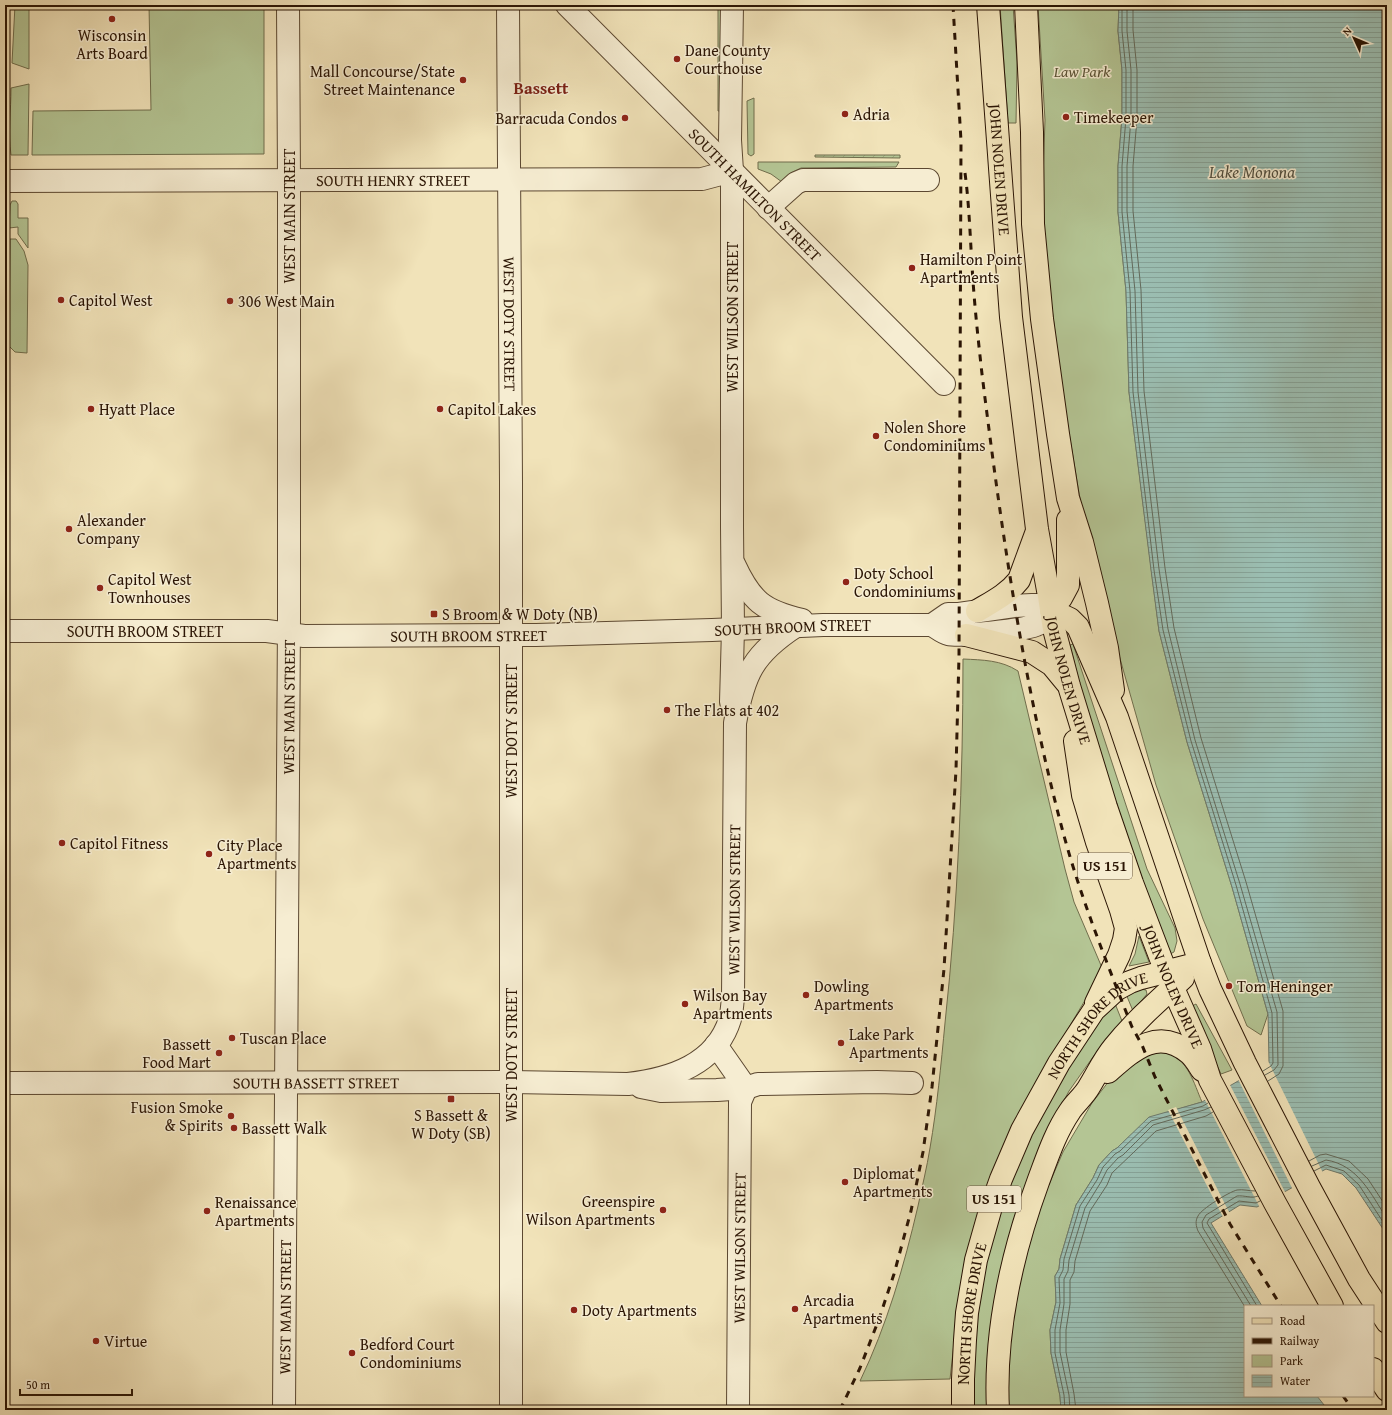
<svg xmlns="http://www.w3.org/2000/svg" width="1392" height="1415" font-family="'Gentium Book Plus',serif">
	<defs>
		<pattern id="garden-furrows" width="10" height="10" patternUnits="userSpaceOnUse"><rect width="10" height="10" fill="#b4c594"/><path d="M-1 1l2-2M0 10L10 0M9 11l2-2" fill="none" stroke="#9ba87e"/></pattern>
		<pattern id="water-rules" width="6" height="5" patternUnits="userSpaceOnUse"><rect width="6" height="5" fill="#9bbeb2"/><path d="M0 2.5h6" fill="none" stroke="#86a297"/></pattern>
	</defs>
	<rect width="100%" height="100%" fill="#f1e3b9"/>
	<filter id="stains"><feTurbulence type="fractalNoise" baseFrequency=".005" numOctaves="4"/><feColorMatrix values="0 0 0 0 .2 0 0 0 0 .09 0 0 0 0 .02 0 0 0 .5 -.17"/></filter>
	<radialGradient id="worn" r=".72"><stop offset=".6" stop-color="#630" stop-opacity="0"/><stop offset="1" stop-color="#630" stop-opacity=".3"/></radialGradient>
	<g fill="#b4c594" stroke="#706d4c">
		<polygon points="15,5 29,5 29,69 12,63"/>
		<polygon points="149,5 264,5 264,154 32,155 33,111 151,110"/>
		<polygon points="718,5 723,5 721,111 718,111"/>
		<polygon points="1000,5 1013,5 1017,62 1016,123 1008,123"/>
		<polygon points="1038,5 1119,5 1118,31 1122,70 1122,118 1118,166 1118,212 1126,291 1129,392 1159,631 1187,742 1232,887 1268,1014 1261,1035 1247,1026 1203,919 1156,785 1117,648 1081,505 1066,415 1050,294 1042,208 1045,120"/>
		<path d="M29 84 28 155H11C8 133 11 110 11 88Z"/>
		<polygon points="754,98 754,154 751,156 748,154 747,101"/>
		<polygon points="758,162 899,162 896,167 801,168 789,174 782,182 771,174 758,169"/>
		<polygon points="12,201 16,201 18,204 18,218 28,218 28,248 18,234 18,227 9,228 10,205"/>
		<polygon points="10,239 16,239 24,251 28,265 27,353 15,352 9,346"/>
		<polygon points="1073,644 1147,869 1175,928 1177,941 1174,952 1168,955 1090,727 1070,645"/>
		<path d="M963 659C983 660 1001 660 1018 671L1065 869 1074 902 1103 970 1037 1081 991 1175 975 1223 969 1249 958 1308 950 1379 860 1381C887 1325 904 1266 918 1206 922 1187 927 1167 930 1148 937 1107 941 1065 945 1023 958 903 963 780 963 659Z"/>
		<polygon points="1139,936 1149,962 1129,966 1135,954"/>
		<polygon points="1140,989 1146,990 1147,994 1133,1011 1126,994"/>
		<polygon points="1114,1001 1122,1021 1093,1057 1069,1091 1044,1138 988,1410 973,1410 973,1349 978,1298 990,1243 1007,1187 1035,1123 1091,1029"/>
		<polygon points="1196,1004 1232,1070 1221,1074 1190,1007"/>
		<path d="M1147 1052C1153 1052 1160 1051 1166 1053 1188 1058 1194 1084 1202 1102L1149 1118 1117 1148 1112 1151 1099 1165 1093 1178 1076 1205 1060 1259 1059 1269 1055 1276 1056 1302 1050 1330 1051 1353 1060 1396 1061 1410H1006L1009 1335 1027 1246 1047 1189 1063 1152 1073 1135 1092 1103 1109 1081Z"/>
	</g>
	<polygon fill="url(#garden-furrows)" stroke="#706d4c" points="815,155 900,155 900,158 815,157"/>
	<polygon fill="url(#water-rules)" stroke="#6e7a6c" points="1119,5 1387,5 1387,1235 1356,1188 1342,1174 1326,1169 1257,1207 1240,1205 1211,1223 1262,1306 1245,1306 1245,1396 1317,1396 1328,1410 1061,1410 1060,1396 1051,1353 1050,1330 1056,1302 1055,1276 1059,1269 1060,1259 1076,1205 1093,1178 1099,1165 1112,1151 1117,1148 1149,1117 1202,1102 1269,1063 1268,1014 1232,887 1187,742 1159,631 1151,570 1129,392 1126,291 1118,212 1118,166 1122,118 1122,70 1118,31"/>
	<g fill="#f1e3b9">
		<polygon points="1267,1059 1323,1173 1293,1190 1238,1079 1267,1062"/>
		<polygon points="1229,1083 1286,1194 1260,1208 1204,1098"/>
		<polygon points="1176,1107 1230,1214 1223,1217 1168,1110"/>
		<polygon points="1387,1389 1387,1410 1382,1410 1374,1399"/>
	</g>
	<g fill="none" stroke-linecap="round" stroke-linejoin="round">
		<g stroke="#636a5b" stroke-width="1">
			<polyline points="1122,5 1122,31 1126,70 1126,118 1122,166 1122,212 1130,291 1133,392 1154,570 1163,630 1191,741 1236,885 1272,1013 1273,1063 1271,1066 1263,1071"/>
			<polyline points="1127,5 1127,31 1131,70 1131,119 1127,166 1127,211 1135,291 1138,392 1159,569 1168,629 1195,740 1240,884 1277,1012 1278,1065 1274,1070 1265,1075"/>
			<polyline points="1133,5 1133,30 1137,70 1137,119 1133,166 1133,211 1141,290 1144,391 1165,568 1174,628 1201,738 1246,882 1283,1011 1283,1066 1279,1074 1268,1081"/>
			<polyline points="1309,1161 1320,1155 1326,1154 1349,1161 1368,1179 1387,1208"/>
			<path d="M1312 1166 1326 1160C1358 1165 1371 1194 1387 1219"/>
			<polyline points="1314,1171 1326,1165 1344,1171 1359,1185 1387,1228"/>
			<path d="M1251 1306 1203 1228 1202 1222 1206 1215 1237 1196C1244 1195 1252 1199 1258 1196"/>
			<polyline points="1257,1306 1207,1223 1209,1219 1239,1201 1256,1203 1260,1201"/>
			<path d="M1245 1307 1198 1231C1196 1226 1195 1221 1198 1216 1201 1209 1229 1192 1237 1190 1243 1189 1249 1191 1255 1191"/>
			<polyline points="1065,1410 1064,1395 1055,1353 1055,1330 1060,1303 1059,1278 1063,1270 1064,1259 1080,1206 1097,1180 1103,1167 1115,1154 1120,1151 1151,1121 1203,1106 1208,1103"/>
			<polyline points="1070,1410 1069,1395 1060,1352 1060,1330 1064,1304 1064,1279 1068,1271 1069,1260 1085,1208 1101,1182 1107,1170 1118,1158 1123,1155 1153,1125 1204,1110 1211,1107"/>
			<polyline points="1076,1410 1074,1394 1066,1352 1066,1330 1070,1304 1070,1280 1074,1272 1075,1261 1090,1211 1107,1185 1112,1173 1156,1131 1206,1116 1213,1112"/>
		</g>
		<defs>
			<g id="minor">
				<path id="s1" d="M508 5 511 481V1410"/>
				<path id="s2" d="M567 5 944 384"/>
				<path id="s3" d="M5 181 702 179 732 171"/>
				<polyline points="768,208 796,183 803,180 928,180"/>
				<path d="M734 564C751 601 763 611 802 620"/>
				<path id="s4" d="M5 631H267L304 636 536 635 712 630 823 625H932C937 628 943 633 948 634 961 637 1024 630 1036 625 1044 622 1047 616 1051 610L1041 605H1032L1014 606 959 614H948L932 625"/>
				<polyline points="731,702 733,629 732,527 732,171 730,140 732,5"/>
				<polyline points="716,1045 746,1088"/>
				<path id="s5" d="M5 1083 511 1082 628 1084C670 1079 716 1065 730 1019 732 1012 732 1005 733 998L735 723C744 674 753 654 796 626"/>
				<polyline points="641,1087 661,1091 717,1090 746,1088 758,1084 877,1082 912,1083"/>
				<path id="s6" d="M284 1410 289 619V180L288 5"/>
				<path id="s7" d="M738 1410 740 1102 746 1088"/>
			</g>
			<g id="major">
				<path id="s8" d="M988 5 1011 317 1037 529 1049 596 1054 629 1069 686 1106 807 1132 883 1166 972 1200 1049 1210 1080 1275 1203 1332 1306"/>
				<polyline points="1026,5 1032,132 1033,224 1042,319 1058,434 1068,498 1082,542 1097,603 1107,648 1113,690"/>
				<polyline points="1051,610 1070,619 1078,627 1117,717 1200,963 1210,989 1245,1063 1309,1187 1359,1279 1387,1322"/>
				<polyline points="1051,610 1061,598 1068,585 1068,520"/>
				<path d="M977 611C992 602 1008 594 1019 580L1037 531"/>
				<polyline points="966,635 1032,652 1052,665 1066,682"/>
				<polyline points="1075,741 1083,795 1097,842 1121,910 1126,928 1124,940 1119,955 1096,1003"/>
				<path d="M1108 1072C1132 1051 1158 1026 1189 1053 1194 1057 1198 1064 1202 1070"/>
				<polyline points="1373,1369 1387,1390"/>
				<path id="s9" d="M963 1410V1379L965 1340 967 1313 976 1260 991 1207 1001 1179 1022 1130 1059 1063 1094 1010 1117 989 1130 982 1141 978 1200 963"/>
				<path d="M998 1410C994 1332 1011 1256 1038 1182 1047 1158 1055 1133 1070 1111 1075 1103 1084 1096 1089 1087 1097 1074 1104 1059 1114 1047 1135 1021 1159 1000 1183 978"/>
			</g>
		</defs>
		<use href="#minor" stroke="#5c4831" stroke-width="24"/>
		<use href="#major" stroke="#2b1504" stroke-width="24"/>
		<use href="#minor" stroke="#f6edd2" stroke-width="22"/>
		<use href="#major" stroke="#f1e3b9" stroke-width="22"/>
		<g stroke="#2b1504" stroke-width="3" stroke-dasharray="7 7" stroke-linecap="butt">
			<path d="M965 173C969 203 970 234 972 265 974 301 978 338 982 374 1001 528 1023 682 1063 832 1081 899 1107 963 1132 1027L1142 1045 1155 1077 1230 1224 1281 1306"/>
			<polyline points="1343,1396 1353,1410"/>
			<polyline points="840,1410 860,1368 879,1319 894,1274 911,1211 923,1152 932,1087 944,969 956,770 959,656 961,141 953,5"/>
		</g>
	</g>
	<g fill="#8f2418" stroke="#f6edd2" stroke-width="1.5">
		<circle cx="112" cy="19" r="4"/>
		<circle cx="677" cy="59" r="4"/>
		<circle cx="463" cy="80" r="4"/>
		<circle cx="845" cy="114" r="4"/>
		<circle cx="1066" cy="117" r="4"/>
		<circle cx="625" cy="118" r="4"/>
		<circle cx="912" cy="268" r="4"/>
		<circle cx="61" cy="300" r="4"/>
		<circle cx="230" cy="301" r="4"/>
		<circle cx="91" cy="409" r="4"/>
		<circle cx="440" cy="409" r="4"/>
		<circle cx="876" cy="436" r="4"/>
		<circle cx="69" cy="529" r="4"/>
		<circle cx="846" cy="582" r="4"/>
		<circle cx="100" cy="588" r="4"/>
		<rect x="430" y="610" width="8" height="8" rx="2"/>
		<circle cx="667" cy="710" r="4"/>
		<circle cx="62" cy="843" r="4"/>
		<circle cx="209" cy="854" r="4"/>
		<circle cx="1229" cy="986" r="4"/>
		<circle cx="806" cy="995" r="4"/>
		<circle cx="685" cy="1004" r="4"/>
		<circle cx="232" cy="1038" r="4"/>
		<circle cx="841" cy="1043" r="4"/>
		<circle cx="219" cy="1053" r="4"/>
		<rect x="447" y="1095" width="8" height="8" rx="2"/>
		<circle cx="231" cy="1116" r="4"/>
		<circle cx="234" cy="1128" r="4"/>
		<circle cx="845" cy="1182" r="4"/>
		<circle cx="663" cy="1210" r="4"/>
		<circle cx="207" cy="1211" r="4"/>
		<circle cx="795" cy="1309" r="4"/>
		<circle cx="574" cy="1310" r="4"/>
		<circle cx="96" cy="1341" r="4"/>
		<circle cx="352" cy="1353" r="4"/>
	</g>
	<g text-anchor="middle" stroke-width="3" stroke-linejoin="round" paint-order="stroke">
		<g fill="#f6edd2" stroke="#685642" stroke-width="1">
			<rect x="1078" y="853" width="54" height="26" rx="3"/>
			<rect x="967" y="1186" width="54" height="26" rx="3"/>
		</g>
		<g font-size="15" font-weight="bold" fill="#2b1504">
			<text x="1105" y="871">US 151</text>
			<text x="994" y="1204">US 151</text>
		</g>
		<g font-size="16" fill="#2b1504" stroke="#f6edd2" text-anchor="start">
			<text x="112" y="41" text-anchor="middle">Wisconsin<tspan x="112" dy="18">Arts Board</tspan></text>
			<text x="685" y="56">Dane County<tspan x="685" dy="18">Courthouse</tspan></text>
			<text x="455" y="77" text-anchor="end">Mall Concourse/State<tspan x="455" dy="18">Street Maintenance</tspan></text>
			<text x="853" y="120">Adria</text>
			<text x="1074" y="123">Timekeeper</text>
			<text x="617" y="124" text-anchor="end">Barracuda Condos</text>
			<text x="920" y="265">Hamilton Point<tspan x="920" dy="18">Apartments</tspan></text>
			<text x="69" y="306">Capitol West</text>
			<text x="238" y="307">306 West Main</text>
			<text x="99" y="415">Hyatt Place</text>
			<text x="448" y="415">Capitol Lakes</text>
			<text x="884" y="433">Nolen Shore<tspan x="884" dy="18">Condominiums</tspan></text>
			<text x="77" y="526">Alexander<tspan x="77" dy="18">Company</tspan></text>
			<text x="854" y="579">Doty School<tspan x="854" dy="18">Condominiums</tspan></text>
			<text x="108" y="585">Capitol West<tspan x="108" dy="18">Townhouses</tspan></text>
			<text x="442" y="620">S Broom &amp; W Doty (NB)</text>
			<text x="675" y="716">The Flats at 402</text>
			<text x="70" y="849">Capitol Fitness</text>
			<text x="217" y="851">City Place<tspan x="217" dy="18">Apartments</tspan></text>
			<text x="814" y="992">Dowling<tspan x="814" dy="18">Apartments</tspan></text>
			<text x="1237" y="992">Tom Heninger</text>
			<text x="693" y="1001">Wilson Bay<tspan x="693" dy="18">Apartments</tspan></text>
			<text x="849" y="1040">Lake Park<tspan x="849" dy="18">Apartments</tspan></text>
			<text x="240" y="1044">Tuscan Place</text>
			<text x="211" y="1050" text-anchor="end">Bassett<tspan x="211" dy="18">Food Mart</tspan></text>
			<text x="223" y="1113" text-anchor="end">Fusion Smoke<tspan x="223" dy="18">&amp; Spirits</tspan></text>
			<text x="451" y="1121" text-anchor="middle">S Bassett &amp;<tspan x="451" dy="18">W Doty (SB)</tspan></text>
			<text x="242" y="1134">Bassett Walk</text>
			<text x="853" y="1179">Diplomat<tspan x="853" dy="18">Apartments</tspan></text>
			<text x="655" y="1207" text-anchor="end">Greenspire<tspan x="655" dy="18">Wilson Apartments</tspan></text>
			<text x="215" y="1208">Renaissance<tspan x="215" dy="18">Apartments</tspan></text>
			<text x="803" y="1306">Arcadia<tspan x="803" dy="18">Apartments</tspan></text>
			<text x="582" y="1316">Doty Apartments</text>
			<text x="104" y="1347">Virtue</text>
			<text x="360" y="1350">Bedford Court<tspan x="360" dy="18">Condominiums</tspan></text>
		</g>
		<g font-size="16" font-style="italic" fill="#5b5336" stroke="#f6edd2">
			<text x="1082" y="77">Law Park</text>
		</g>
		<g font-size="16" fill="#2b1504" stroke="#f6edd2">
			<text dy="6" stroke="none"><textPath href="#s8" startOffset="165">JOHN NOLEN DRIVE</textPath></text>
			<text dy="6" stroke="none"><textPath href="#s3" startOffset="388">SOUTH HENRY STREET</textPath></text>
			<text dy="6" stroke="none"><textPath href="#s2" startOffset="267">SOUTH HAMILTON STREET</textPath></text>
			<text transform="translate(289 216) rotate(-90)" y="6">WEST MAIN STREET</text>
			<text transform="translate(732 317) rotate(-90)" y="6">WEST WILSON STREET</text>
			<text dy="6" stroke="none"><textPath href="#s1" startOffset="319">WEST DOTY STREET</textPath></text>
			<text dy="6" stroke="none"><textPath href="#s4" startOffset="788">SOUTH BROOM STREET</textPath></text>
			<text dy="6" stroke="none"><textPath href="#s4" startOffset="140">SOUTH BROOM STREET</textPath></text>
			<text dy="6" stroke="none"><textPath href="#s4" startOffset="464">SOUTH BROOM STREET</textPath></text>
			<text dy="6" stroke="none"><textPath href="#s8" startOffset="681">JOHN NOLEN DRIVE</textPath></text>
			<text dy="6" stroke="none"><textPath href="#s6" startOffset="703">WEST MAIN STREET</textPath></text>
			<text transform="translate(511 731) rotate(-90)" y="6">WEST DOTY STREET</text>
			<text dy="6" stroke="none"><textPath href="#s5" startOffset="871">WEST WILSON STREET</textPath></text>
			<text dy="6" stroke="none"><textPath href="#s8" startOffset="1005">JOHN NOLEN DRIVE</textPath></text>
			<text dy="6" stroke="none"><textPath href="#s9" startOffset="421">NORTH SHORE DRIVE</textPath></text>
			<text transform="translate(511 1055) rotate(-90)" y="6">WEST DOTY STREET</text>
			<text dy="6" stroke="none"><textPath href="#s5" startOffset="311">SOUTH BASSETT STREET</textPath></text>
			<text dy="6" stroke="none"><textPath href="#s7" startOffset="162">WEST WILSON STREET</textPath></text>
			<text dy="6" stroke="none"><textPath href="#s6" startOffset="103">WEST MAIN STREET</textPath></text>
			<text dy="6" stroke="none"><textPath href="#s9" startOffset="97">NORTH SHORE DRIVE</textPath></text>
		</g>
		<g font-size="17" font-weight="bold" fill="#7a1f14" stroke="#f6edd2">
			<text x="541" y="94">Bassett</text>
		</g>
		<g font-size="17" font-style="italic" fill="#525041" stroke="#f6edd2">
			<text x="1252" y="178">Lake Monona</text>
		</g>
	</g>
	<rect width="1392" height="1415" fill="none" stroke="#f1e3b9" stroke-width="20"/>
	<rect x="6" y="6" width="1380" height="1403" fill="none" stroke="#2b1504" stroke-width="2"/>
	<rect x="10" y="10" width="1372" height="1395" fill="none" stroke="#2b1504"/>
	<rect x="1244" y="1305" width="130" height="92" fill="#f6edd2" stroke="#a59780"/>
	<rect x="1252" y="1318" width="20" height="6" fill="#f1e3b9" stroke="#a59780"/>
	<text x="1280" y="1325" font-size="12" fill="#2b1504">Road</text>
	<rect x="1252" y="1338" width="20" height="6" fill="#2b1504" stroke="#a59780"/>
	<text x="1280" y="1345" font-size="12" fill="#2b1504">Railway</text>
	<rect x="1252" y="1355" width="20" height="12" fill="#b4c594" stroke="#a59780"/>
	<text x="1280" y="1365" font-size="12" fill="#2b1504">Park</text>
	<rect x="1252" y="1375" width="20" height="12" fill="url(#water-rules)" stroke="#a59780"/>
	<text x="1280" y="1385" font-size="12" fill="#2b1504">Water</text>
	<g transform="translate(1354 38) rotate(314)" stroke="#f6edd2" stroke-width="3" paint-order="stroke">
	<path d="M0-3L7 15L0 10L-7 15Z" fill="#2b1504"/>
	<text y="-6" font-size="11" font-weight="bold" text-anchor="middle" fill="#2b1504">N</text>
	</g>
	<path d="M20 1389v6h112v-6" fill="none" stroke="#2b1504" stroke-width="2"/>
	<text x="26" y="1389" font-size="12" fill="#2b1504" stroke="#f6edd2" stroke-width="3" paint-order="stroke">50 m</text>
	<rect width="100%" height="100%" filter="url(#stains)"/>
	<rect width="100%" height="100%" fill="url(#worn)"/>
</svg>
